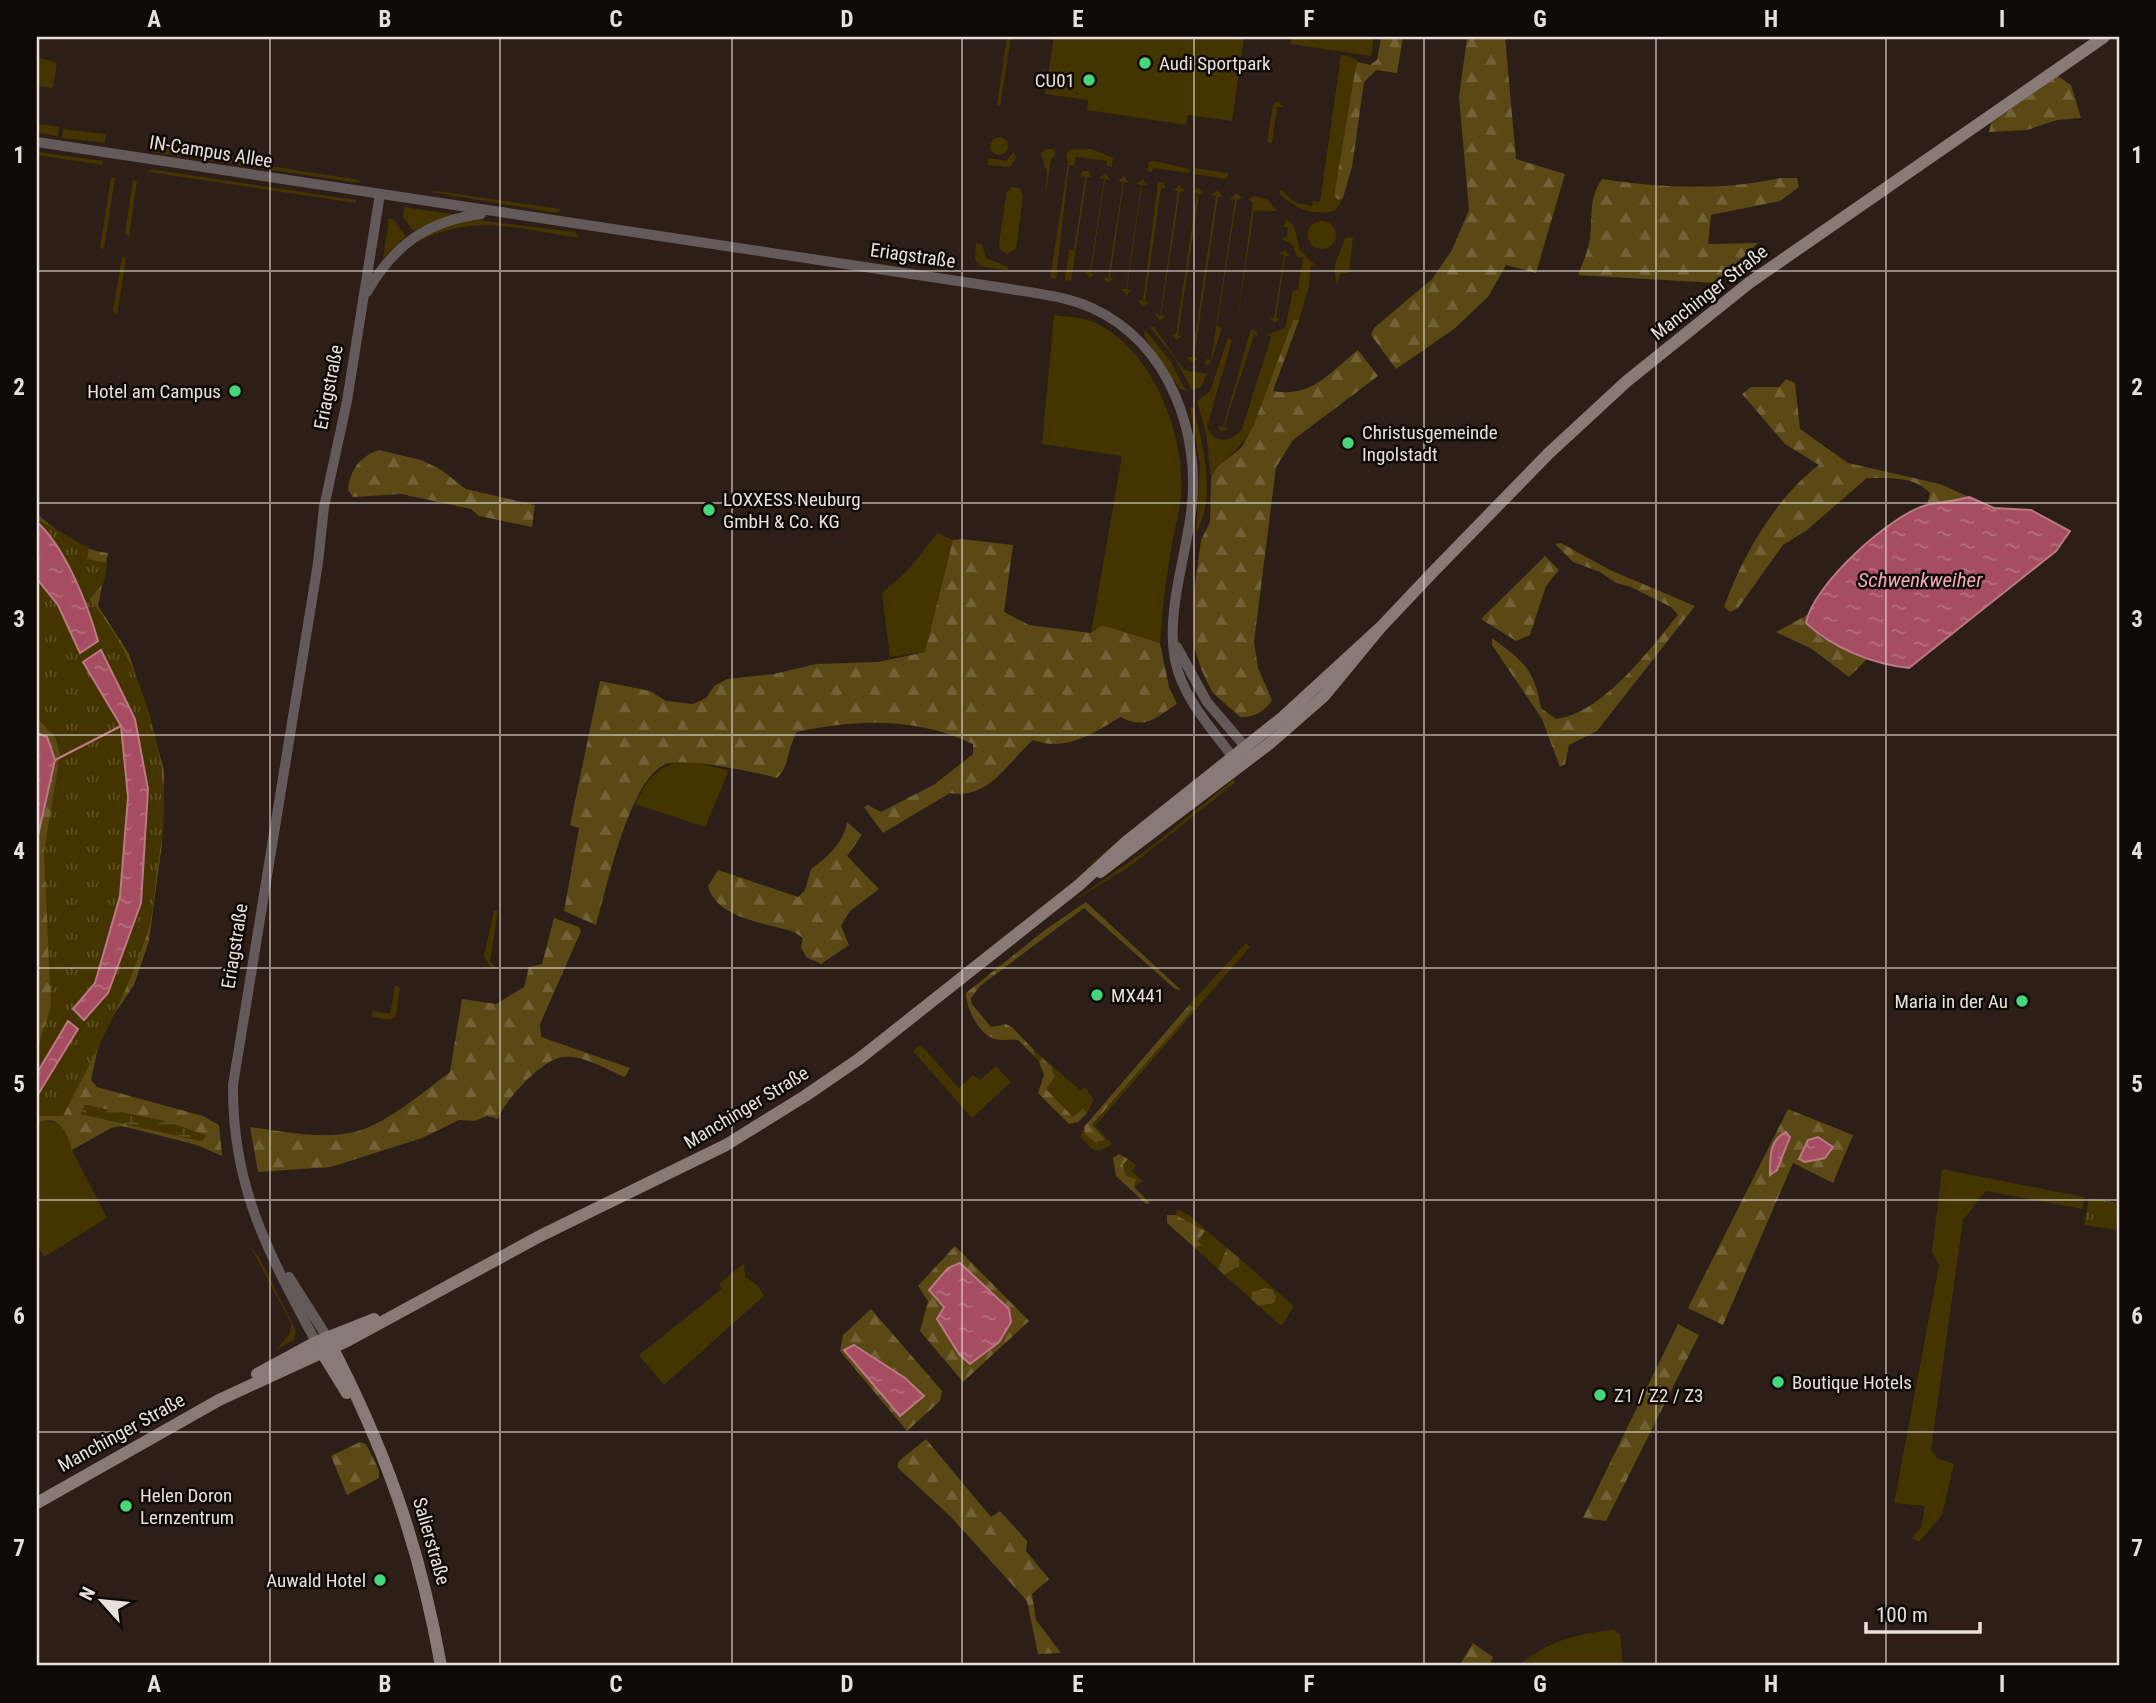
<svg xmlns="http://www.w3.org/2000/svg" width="2156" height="1703" font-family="'Roboto Condensed',sans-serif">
	<defs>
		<pattern id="forest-firs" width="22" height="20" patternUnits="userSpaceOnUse" patternTransform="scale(1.75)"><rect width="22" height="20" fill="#5a4815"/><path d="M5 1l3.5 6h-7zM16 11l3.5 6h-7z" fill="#726236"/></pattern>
		<pattern id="wetland-marsh" width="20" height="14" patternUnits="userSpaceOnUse" patternTransform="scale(1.75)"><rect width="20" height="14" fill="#443400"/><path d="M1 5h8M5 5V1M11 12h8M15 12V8" fill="none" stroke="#5f5125"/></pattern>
		<pattern id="park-tufts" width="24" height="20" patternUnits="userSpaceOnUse" patternTransform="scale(1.75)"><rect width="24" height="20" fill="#443400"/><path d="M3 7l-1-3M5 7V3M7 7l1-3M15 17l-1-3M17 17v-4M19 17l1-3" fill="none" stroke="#5f5125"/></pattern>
		<pattern id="water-ripples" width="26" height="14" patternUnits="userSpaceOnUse" patternTransform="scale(1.75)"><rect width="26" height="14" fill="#a74d62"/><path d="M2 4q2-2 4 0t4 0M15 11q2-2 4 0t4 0" fill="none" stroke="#b76f7f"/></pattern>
	</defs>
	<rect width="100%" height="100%" fill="#2d1e17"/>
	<g fill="#443400">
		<polygon points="1007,37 1011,37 1000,106 997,104"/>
		<polygon points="1054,37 1244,37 1232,121 1188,115 1186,125 1087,110 1088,100 1045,94"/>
		<polygon points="1292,37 1374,37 1371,56 1290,44"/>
		<path d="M1341 55 1353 57 1358 62 1334 196 1339 200 1343 198 1336 210C1314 217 1295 209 1279 193L1281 190 1296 203 1312 206 1313 201 1320 202Z"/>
		<polygon points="37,57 57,63 53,88 37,86"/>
		<polygon points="1278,101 1283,107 1277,107 1272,143 1267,142 1273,104"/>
		<polygon points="37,124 59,127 58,136 37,133"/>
		<polygon points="63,129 106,134 105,143 62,138"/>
		<circle cx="999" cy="146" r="9"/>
		<polygon points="153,142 217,151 236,161 360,180 359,183 152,152"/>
		<polygon points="1046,149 1053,149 1056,154 1051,160 1045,200 1047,172 1041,154"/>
		<polygon points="1071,149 1092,149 1113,158 1112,167 1107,166 1107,161 1076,157 1074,165 1069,165 1056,279 1050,278 1068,163 1066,154"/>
		<polygon points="37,152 103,161 102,165 37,155"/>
		<polygon points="1013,152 1017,157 1010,167 988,165 989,158 1006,161"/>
		<polygon points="1154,161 1190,169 1189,173 1153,168 1152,172 1147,171 1149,162"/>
		<polygon points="1195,168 1228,173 1227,179 1193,174"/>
		<polygon points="150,169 356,200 356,203 149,172"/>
		<polygon points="1083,171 1089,171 1091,177 1087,177 1071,281 1065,280 1069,250 1074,250 1085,177 1080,175"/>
		<polygon points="1106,173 1110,180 1105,179 1091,273 1095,274 1090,278 1085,272 1090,272 1104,179 1099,178"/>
		<polygon points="1124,176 1129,183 1124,182 1110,278 1114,279 1107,283 1103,277 1108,278 1123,182 1118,181"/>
		<polygon points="111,177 115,178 104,249 100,248"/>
		<polygon points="1143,179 1147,185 1142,185 1127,289 1131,291 1126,295 1121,289 1126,289 1141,185 1137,184"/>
		<polygon points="133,180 137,181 129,238 125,233"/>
		<polygon points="1158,182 1163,182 1166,188 1161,188 1145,301 1149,302 1143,307 1138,300 1143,301"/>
		<polygon points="1179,185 1185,191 1180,192 1161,315 1165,316 1160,321 1155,314 1160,315 1178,191 1174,190"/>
		<polygon points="1012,187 1020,188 1023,196 1016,249 1007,254 1000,250 999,244 1006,194"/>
		<polygon points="1198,187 1204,194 1199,194 1178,335 1182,336 1176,340 1172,334 1176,334 1197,193 1193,192"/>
		<polygon points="1217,190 1223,197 1218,197 1194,357 1198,358 1192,363 1187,357 1192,357 1216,196 1211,195"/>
		<polygon points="437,191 560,209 561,210 557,213 431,192"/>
		<polygon points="1237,193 1242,198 1237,199 1217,326 1222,328 1210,364 1207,365 1205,363 1206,359 1211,360 1235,200 1230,199"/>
		<polygon points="1253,196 1267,199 1277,211 1254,211 1236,330 1253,202 1249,200"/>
		<polygon points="404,207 452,214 452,215 413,231 403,217"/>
		<polygon points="389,219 393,219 406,236 383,258"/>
		<path d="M1287 219 1294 226 1300 250 1316 266 1311 265 1309 286 1299 320H1293C1279 355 1269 394 1253 427 1243 448 1223 458 1211 477L1206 433 1197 401 1210 391 1228 338 1232 340 1207 427C1215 444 1230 443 1242 429L1271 337 1266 335 1285 328 1293 291 1298 289 1303 258 1297 257 1293 245 1282 239 1287 236 1288 228 1283 226Z"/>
		<path d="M478 220 575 232 579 238C519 229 476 213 419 241 434 225 457 222 478 220Z"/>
		<circle cx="1322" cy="235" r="14"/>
		<path d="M1353 237 1349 273 1340 274 1337 286C1331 259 1338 262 1345 238Z"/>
		<polygon points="976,243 982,244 986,258 1008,267 1009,271 980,266 975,259"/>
		<polygon points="1285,250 1290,256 1285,256 1276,318 1280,319 1274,323 1270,317 1274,318 1284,255 1279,254"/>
		<polygon points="122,257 126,258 117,316 113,310"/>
		<path d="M1054 315C1069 317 1083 317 1096 323 1153 351 1186 435 1181 496 1180 510 1176 524 1173 538 1167 573 1162 608 1160 643L1102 625 1091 633 1122 456 1042 444Z"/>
		<polygon points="1150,327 1154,327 1184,370 1207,374 1201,387 1192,390 1174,357"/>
		<polygon points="1251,329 1257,331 1258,336 1254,335 1224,427 1228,429 1221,432 1218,426 1223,427"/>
		<polygon points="1145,330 1169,359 1186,391 1180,389 1144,336"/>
		<path d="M1190 407H1193C1203 444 1217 497 1196 533L1200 464Z"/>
		<polygon points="938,533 953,540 926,652 890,657 882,593 907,571"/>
		<path d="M686 760 727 770 728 773 705 827 635 804C648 778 657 766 686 760Z"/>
		<polygon points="1234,779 1235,783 1129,867 1070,903 1152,846"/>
		<polygon points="1167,801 1168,802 1015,925"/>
		<polygon points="494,911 498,911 490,961 496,967 491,969 484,955"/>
		<polygon points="1246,943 1250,947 1095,1126 1112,1144 1100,1151 1092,1149 1080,1137 1084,1127 1083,1130 1104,1139 1092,1126 1194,1008 1189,1005"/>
		<polygon points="395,985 400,988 396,1016 390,1020 372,1017 373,1011 390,1014"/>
		<polygon points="921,1045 959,1088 973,1075 980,1080 996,1066 1011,1082 972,1118 913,1051"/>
		<polygon points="1034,1050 1081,1091 1085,1087 1094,1100 1087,1113 1082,1108 1074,1118 1046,1089 1055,1077 1042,1059 1039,1062 1035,1057"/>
		<polygon points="43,1120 59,1124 68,1131 72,1150 107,1218 44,1257 37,1245 37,1123"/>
		<polygon points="1124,1156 1136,1165 1132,1171 1143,1181 1134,1187 1126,1176 1123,1164 1128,1160"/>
		<polygon points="1942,1169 2084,1197 2083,1209 1986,1191 1963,1220 1931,1450 1937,1458 1954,1464 1942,1515 1919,1542 1912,1538 1921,1527 1925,1506 1894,1503 1939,1265 1932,1252"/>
		<polygon points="1177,1209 1189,1215 1227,1248 1218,1269 1195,1248 1202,1244 1198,1241 1205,1232 1176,1215"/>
		<polygon points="249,1244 260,1259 296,1331 294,1340 277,1349 290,1333 291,1323"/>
		<polygon points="1239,1258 1294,1306 1283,1324 1280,1325 1259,1306 1266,1305 1252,1292 1251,1299 1224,1275 1239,1266"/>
		<polygon points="744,1263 745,1277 757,1285 764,1296 664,1385 639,1355 722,1289 719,1284"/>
		<path d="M1613 1630 1620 1634 1623 1666H1518C1545 1642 1578 1633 1613 1630Z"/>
	</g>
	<g fill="url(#forest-firs)" fill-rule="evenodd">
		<polygon points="1381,37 1403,37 1397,73 1376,70 1364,82 1352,167 1343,198 1339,200 1334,196 1356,66 1358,62 1370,65 1377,60"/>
		<polygon points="1460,37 1505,37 1516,159 1565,174 1536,273 1506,265 1488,297 1454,329 1396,369 1371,335 1374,328 1432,279 1452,250 1469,210 1459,97 1467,38"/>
		<polygon points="2058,76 2071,85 2081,118 2057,120 2027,130 1989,132 1991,123"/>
		<path d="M1780 178H1797L1799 187 1780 201 1711 215 1708 244 1758 243 1715 283 1578 275C1583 263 1588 251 1590 238 1593 215 1588 200 1602 179 1662 188 1720 191 1780 178Z"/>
		<path d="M1293 320H1299L1273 391C1312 398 1329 373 1358 350L1378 376 1293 440 1276 467 1254 642 1258 668 1272 700C1265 711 1254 718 1240 717L1212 692 1202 671 1194 647V592L1201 540 1210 522 1211 477 1218 466 1241 448 1253 427Z"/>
		<path d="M1786 379 1795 383 1800 429 1848 463 1940 484 1969 497 1927 505 1930 493C1912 475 1891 479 1867 478L1807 530 1783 545 1738 608 1730 612 1724 607C1742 557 1775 498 1819 465L1785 444 1742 394 1751 387H1779Z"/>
		<path d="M379 450 421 460 440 469 466 489 535 505 532 527 479 516 471 509 401 494 353 497 348 490C350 470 360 456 379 450Z"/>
		<path d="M37 514C58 532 80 550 108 553L98 606 129 654 164 769 162 843 149 941 134 985 101 1034 91 1080 97 1087 203 1116 219 1125 222 1156 197 1145 122 1126 111 1128 72 1150C68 1133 58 1113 37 1123V840L55 760 47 737 37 733ZM85 1105 118 1112 201 1141 81 1114Z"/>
		<path d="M961 539 1013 545 1004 612 1029 625 1091 633 1102 625 1160 643 1169 687 1177 704C1154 718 1147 730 1120 717 1093 734 1065 752 1033 740 1007 763 989 800 950 793L883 833 864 807 868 805 881 812 935 784 973 754V744C917 717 856 719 797 732 788 746 789 768 777 778 755 772 684 757 666 764 629 779 607 888 596 925L564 911 579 828 570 825 600 681 650 691 666 701 693 704 706 698 714 686 727 679 774 674 816 664 878 662 925 652 953 540Z"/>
		<path d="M1561 543 1610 570 1695 606 1597 731 1569 745 1565 764 1560 767 1542 719 1492 645V638C1523 661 1534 668 1541 708L1556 719C1603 713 1649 650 1678 615L1671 607 1631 587 1616 583 1600 572 1573 562 1555 544Z"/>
		<polygon points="1545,556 1559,570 1546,586 1530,635 1516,641 1481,619"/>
		<polygon points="1807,615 1806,623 1821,637 1867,659 1849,677 1812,649 1776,632"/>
		<path d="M847 822 862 835 847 856 879 889 850 911 841 926 849 945 821 964 806 957 801 947 803 938 794 932C764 922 717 919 708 886L718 870 798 897 805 890 811 869C827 858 844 842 847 822Z"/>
		<path d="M1086 902 1181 990 1175 989 1084 908 980 986 971 998 972 1004 991 1027 1006 1024 1013 1028 1034 1050 1035 1057 1018 1040C1010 1039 1002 1041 995 1039 979 1035 966 1008 966 993L1045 930Z"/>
		<path d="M554 918 579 927 581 931 540 1024 541 1037 630 1068 625 1077C608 1070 582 1054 563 1057 542 1059 504 1101 498 1119L487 1116 475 1121 459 1120 422 1138 331 1167 258 1172 250 1127C282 1131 321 1140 354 1132 387 1124 423 1092 450 1072L462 999 496 1004 524 987 529 967 542 964Z"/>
		<polygon points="1189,1005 1194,1008 1092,1125 1105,1140 1095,1142 1085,1134 1084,1127"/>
		<polygon points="1042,1058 1051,1066 1055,1077 1046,1089 1073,1117 1083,1108 1087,1113 1078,1122 1069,1124 1038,1093 1044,1075 1039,1062"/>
		<polygon points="1788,1109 1853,1135 1833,1183 1793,1163 1723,1325 1688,1308"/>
		<polygon points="1119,1154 1128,1159 1123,1165 1126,1176 1136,1179 1134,1187 1150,1203 1146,1204 1116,1176 1113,1158"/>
		<polygon points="1167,1215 1176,1215 1205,1231 1198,1241 1202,1245 1195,1248 1167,1223"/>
		<path d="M955 1246 1029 1321 963 1382 920 1331 928 1301 918 1286ZM960 1264 1009 1309 959 1354 937 1319Z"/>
		<polygon points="1227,1248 1239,1258 1239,1266 1224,1275 1218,1269"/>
		<polygon points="1266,1288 1273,1290 1276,1297 1274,1303 1259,1306 1251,1299 1252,1292"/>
		<polygon points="871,1309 942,1391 940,1401 907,1431 840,1351 843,1335"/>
		<polygon points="1678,1324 1699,1335 1606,1521 1583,1518"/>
		<polygon points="926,1439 991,1517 1000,1511 1027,1541 1026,1551 1049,1579 1032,1594 1036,1620 1061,1653 1038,1654 1027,1601 950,1516 898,1468 898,1462"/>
		<polygon points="360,1442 366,1444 379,1470 379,1478 347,1495 331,1456"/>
		<polygon points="1473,1643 1493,1657 1489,1666 1459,1666"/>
	</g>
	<polygon fill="url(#wetland-marsh)" points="85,1105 161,1120 206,1135 202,1141 81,1114"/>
	<g fill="url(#park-tufts)">
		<path d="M37 519 89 548 87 559 107 563 104 582 90 599C140 660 170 753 163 832 162 845 158 857 157 869 154 892 154 916 146 937 125 999 93 1057 63 1116H41L37 1121V1050L51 1006 44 852 60 754 55 737 37 718Z"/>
		<polygon points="2089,1198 2119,1203 2116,1230 2084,1225"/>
	</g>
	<g fill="url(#water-ripples)" stroke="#bb7986" stroke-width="2">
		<path d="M1969 497 1994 508 2031 510 2070 531 2056 551 1909 668C1872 664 1833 648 1806 623 1812 586 1891 514 1927 505 1941 502 1955 501 1969 497Z"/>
		<path d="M37 522C65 547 88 605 98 641L80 653 58 605 37 579Z"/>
		<polygon points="101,650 135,719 148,789 141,903 108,993 84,1020 73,1009 95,983 120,896 128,797 121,726 83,662"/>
		<polygon points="37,733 47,737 55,760 37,840"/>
		<polygon points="68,1021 78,1029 37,1096 37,1073"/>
		<path d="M1786 1132 1790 1137 1777 1170 1770 1175C1770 1158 1769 1140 1786 1132Z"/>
		<polygon points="1818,1137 1833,1147 1825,1158 1805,1162 1799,1159 1808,1140"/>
		<polygon points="960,1263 1009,1309 1011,1322 999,1342 970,1364 959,1354 937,1319 944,1307 929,1290 948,1268"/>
		<polygon points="854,1345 905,1378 924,1396 900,1416 844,1350"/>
	</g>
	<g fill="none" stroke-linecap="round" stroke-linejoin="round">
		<polyline stroke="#bb7986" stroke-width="2.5" points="55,760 121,726"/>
		<g stroke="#635a59" stroke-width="10">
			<path d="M37 142 1004 288C1033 293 1065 296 1092 308 1169 343 1202 434 1191 513 1185 560 1166 614 1175 660 1183 700 1215 732 1238 764"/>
			<path d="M367 292C394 245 427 221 481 214"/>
			<polyline points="1177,647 1207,702 1249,751"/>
			<polyline points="289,1277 327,1337"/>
			<path d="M316 1342C269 1254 232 1188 233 1085L318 563 324 507 347 401 380 194"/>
		</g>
		<g stroke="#887a77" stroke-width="12">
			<polyline points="1100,872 1269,744 1324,696 1380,628 1432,573 1549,453 1627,381 1749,283 2104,37"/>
			<path d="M327 1337C385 1448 419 1543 441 1666"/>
			<polyline points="318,1346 347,1393"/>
			<polyline points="257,1374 316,1342 374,1319"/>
			<polyline points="37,1503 219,1400 347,1341 540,1236 726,1145 805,1096 859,1059 1079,885 1126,842 1283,717 1380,628"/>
		</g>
	</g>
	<path fill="none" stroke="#eae0db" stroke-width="2" stroke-opacity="0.55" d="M270 37V1666M500 37V1666M732 37V1666M962 37V1666M1194 37V1666M1424 37V1666M1656 37V1666M1886 37V1666M37 271H2119M37 503H2119M37 735H2119M37 968H2119M37 1200H2119M37 1432H2119"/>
	<g fill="#46d77a" stroke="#100a07" stroke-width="2.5">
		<circle cx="1145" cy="63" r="7"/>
		<circle cx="1089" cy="80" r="7"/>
		<circle cx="235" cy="391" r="7"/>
		<circle cx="1348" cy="443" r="7"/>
		<circle cx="709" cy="510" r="7"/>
		<circle cx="1097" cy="995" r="7"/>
		<circle cx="2022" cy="1001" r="7"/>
		<circle cx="1778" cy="1382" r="7"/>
		<circle cx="1600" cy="1395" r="7"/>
		<circle cx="126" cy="1506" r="7"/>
		<circle cx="380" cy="1580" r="7"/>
	</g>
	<g text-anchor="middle" stroke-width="5" stroke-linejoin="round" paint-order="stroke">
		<g font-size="19" fill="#eae0db" stroke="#100a07" text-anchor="start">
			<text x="1159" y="70">Audi Sportpark</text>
			<text x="1075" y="87" text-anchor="end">CU01</text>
			<text x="221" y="398" text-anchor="end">Hotel am Campus</text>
			<text x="1362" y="439">Christusgemeinde<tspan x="1362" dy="22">Ingolstadt</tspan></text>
			<text x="723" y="506">LOXXESS Neuburg<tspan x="723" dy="22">GmbH &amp; Co. KG</tspan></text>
			<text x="1111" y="1002">MX441</text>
			<text x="2008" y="1008" text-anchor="end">Maria in der Au</text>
			<text x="1792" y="1389">Boutique Hotels</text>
			<text x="1614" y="1402">Z1 / Z2 / Z3</text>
			<text x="140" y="1502">Helen Doron<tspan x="140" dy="22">Lernzentrum</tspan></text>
			<text x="366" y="1587" text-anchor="end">Auwald Hotel</text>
		</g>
		<g font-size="19" fill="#eae0db" stroke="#100a07">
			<text transform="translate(211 151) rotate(9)" y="7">IN-Campus Allee</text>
			<text transform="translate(913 255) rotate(8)" y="7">Eriagstraße</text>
			<text transform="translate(1709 292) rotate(-38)" y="7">Manchinger Straße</text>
			<text transform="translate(328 387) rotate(-79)" y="7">Eriagstraße</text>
			<text transform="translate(234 946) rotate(-81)" y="7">Eriagstraße</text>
			<text transform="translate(746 1107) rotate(-31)" y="7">Manchinger Straße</text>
			<text transform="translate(121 1432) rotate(-29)" y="7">Manchinger Straße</text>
			<text transform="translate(432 1541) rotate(74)" y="7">Salierstraße</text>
		</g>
		<g font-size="21" font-style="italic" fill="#f4a8b6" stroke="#100a07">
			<text x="1920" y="587">Schwenkweiher</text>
		</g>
	</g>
	<rect width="2156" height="1703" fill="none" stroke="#100a07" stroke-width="77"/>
	<g transform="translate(102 1601) rotate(297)" stroke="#100a07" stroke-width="5" paint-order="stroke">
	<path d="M0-5L12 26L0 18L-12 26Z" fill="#eae0db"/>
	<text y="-10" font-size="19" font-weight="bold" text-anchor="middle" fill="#eae0db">N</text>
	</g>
	<path d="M1866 1622v10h114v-10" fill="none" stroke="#eae0db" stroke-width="3.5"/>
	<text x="1876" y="1622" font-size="21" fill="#eae0db" stroke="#100a07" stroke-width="5" paint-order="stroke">100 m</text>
	<rect x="38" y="38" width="2080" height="1626" fill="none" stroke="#eae0db" stroke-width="2.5"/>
	<g font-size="23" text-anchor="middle" font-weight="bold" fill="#eae0db">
		<text x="154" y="27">A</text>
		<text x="385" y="27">B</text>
		<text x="616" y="27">C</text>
		<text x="847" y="27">D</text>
		<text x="1078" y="27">E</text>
		<text x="1309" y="27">F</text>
		<text x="1540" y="27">G</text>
		<text x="1771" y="27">H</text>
		<text x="2002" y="27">I</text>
		<text x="19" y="163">1</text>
		<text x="2137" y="163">1</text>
		<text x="19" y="395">2</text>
		<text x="2137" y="395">2</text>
		<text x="19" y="627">3</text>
		<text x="2137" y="627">3</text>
		<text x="19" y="859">4</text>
		<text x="2137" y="859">4</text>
		<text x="19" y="1092">5</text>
		<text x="2137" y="1092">5</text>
		<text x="19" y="1324">6</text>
		<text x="2137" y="1324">6</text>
		<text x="19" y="1556">7</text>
		<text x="2137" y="1556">7</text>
		<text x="154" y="1692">A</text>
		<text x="385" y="1692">B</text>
		<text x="616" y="1692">C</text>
		<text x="847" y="1692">D</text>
		<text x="1078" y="1692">E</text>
		<text x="1309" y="1692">F</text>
		<text x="1540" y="1692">G</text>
		<text x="1771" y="1692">H</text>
		<text x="2002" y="1692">I</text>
	</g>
</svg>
